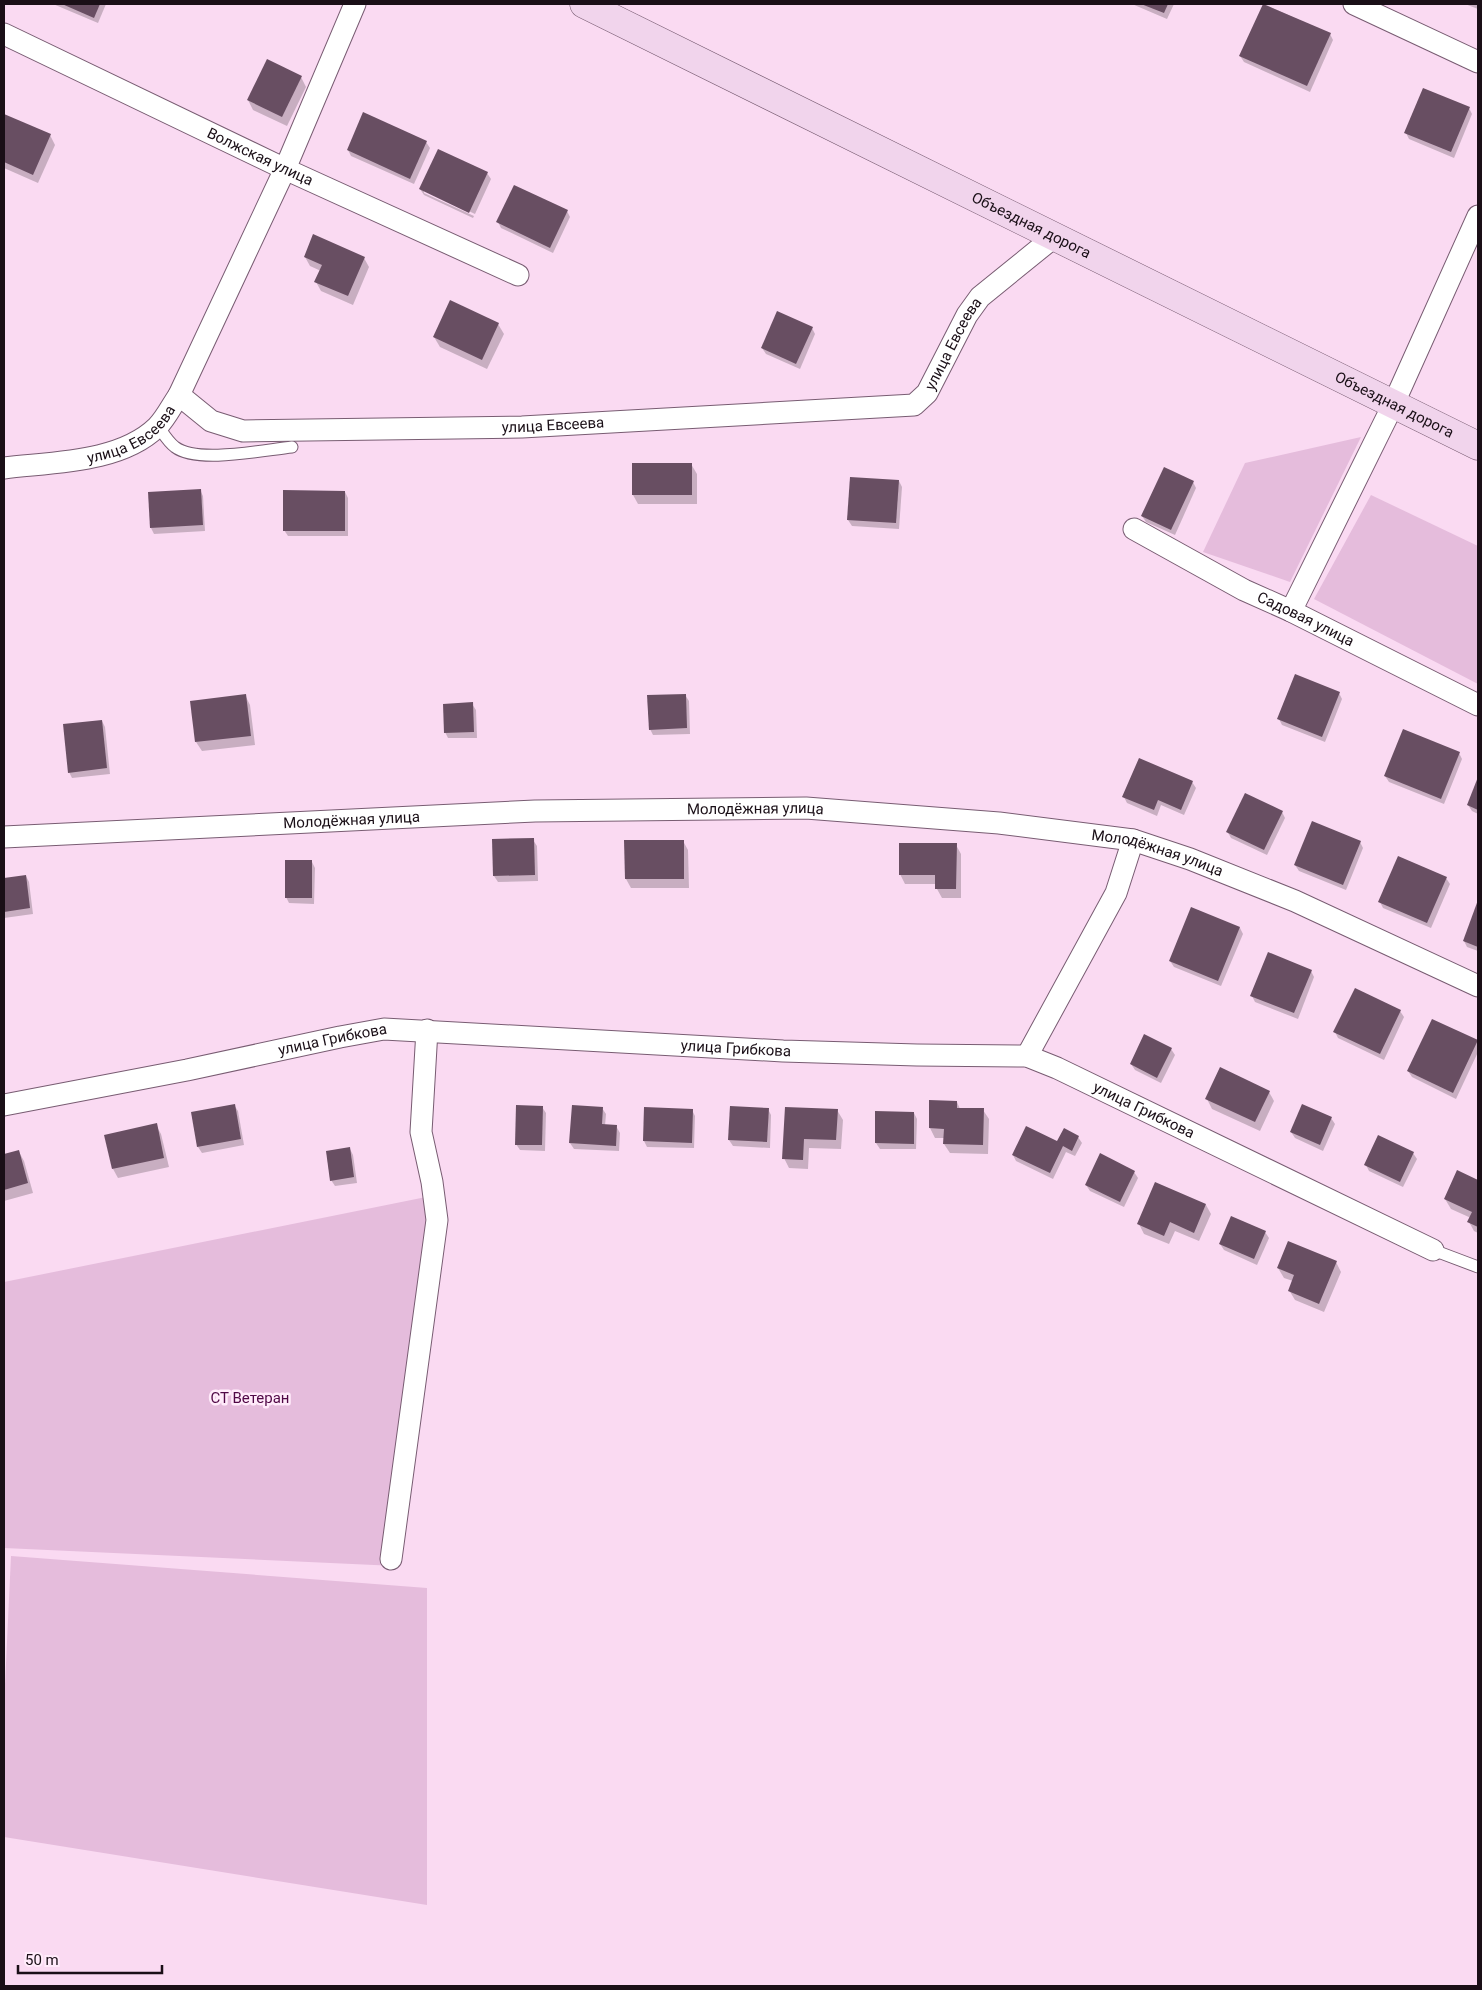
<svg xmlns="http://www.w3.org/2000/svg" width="1482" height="1990" font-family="Roboto,sans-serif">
	<rect width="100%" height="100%" fill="#fadaf2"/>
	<g fill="#e5bcdc">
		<polygon points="1361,437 1290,582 1203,552 1245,463"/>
		<polygon points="1371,495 1478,546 1478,684 1314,599"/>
		<polygon points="436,1195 396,1566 4,1548 4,1282"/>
		<polygon points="11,1556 427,1588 427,1905 4,1837 4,1706"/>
	</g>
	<g fill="#0003">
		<polygon points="53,4 106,4 98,23"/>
		<polygon points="1132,4 1174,4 1167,19"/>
		<polygon points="1264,4 1330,34 1333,40 1310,92 1244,62 1240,56"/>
		<polygon points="1465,4 1478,4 1478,9"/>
		<polygon points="301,77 306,87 287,126 253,110 248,100"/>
		<polygon points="1469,108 1472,114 1454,158 1409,139 1406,133"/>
		<polygon points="4,116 50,135 55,145 38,183 4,168"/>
		<polygon points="426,142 430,148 414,184 351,156 348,150"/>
		<polygon points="487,173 491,179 475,214 424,190 424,193 474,216 473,218 424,195 420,189"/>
		<polygon points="567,211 570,217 553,253 501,228 498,222"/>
		<polygon points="305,257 364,258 369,267 353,305 321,291 316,282 321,271 310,266"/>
		<polygon points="451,302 498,324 504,334 487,369 440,347 434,337"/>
		<polygon points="812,328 815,334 800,369 766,354 762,348"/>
		<polygon points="691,464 697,474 697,504 638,504 633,495"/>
		<polygon points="899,481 902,487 899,529 852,526 848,520"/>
		<polygon points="1193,482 1196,488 1175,535 1146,522 1142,516"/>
		<polygon points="200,490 203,496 205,531 154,534 151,528"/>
		<polygon points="345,492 348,498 348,536 288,536 284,530"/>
		<polygon points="1339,693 1342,699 1325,742 1282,725 1279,719"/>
		<polygon points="245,695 250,705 255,745 202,751 196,742"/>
		<polygon points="685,695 689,701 690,734 653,735 650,729"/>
		<polygon points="472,704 476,710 477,738 448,738 445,732"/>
		<polygon points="102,721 105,727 110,774 72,778 69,772"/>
		<polygon points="1459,753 1462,759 1444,804 1389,782 1385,776"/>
		<polygon points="1478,781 1478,814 1472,811 1468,805"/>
		<polygon points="1192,782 1196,788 1184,815 1161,805 1157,816 1127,803 1124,797"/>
		<polygon points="1282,812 1285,818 1267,855 1231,838 1227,831"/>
		<polygon points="533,840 537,846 538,881 498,882 494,876 493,841"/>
		<polygon points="626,841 683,841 688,850 689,888 631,888 626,879"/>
		<polygon points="1360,842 1363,848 1346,890 1299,871 1295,865"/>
		<polygon points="956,845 961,854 961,898 942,898 937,889 937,884 905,884 900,874"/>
		<polygon points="312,862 315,868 314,904 289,903 286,897"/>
		<polygon points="26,876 29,882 33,914 4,918 4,879"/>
		<polygon points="1446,878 1450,884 1431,928 1383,908 1380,902"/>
		<polygon points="1478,903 1478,951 1467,947 1464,941"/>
		<polygon points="1192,908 1240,928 1243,934 1221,986 1174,967 1170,961"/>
		<polygon points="1311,971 1314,977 1298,1019 1255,1002 1252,996"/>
		<polygon points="1355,990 1400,1011 1404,1017 1384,1060 1338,1038 1335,1032"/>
		<polygon points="1477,1041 1478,1052 1456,1099 1412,1077 1408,1071"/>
		<polygon points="1171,1049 1175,1055 1161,1083 1135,1070 1131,1064"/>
		<polygon points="1269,1092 1274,1101 1260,1131 1212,1109 1207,1099"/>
		<polygon points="930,1102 957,1102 960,1109 983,1110 989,1119 988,1154 950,1153 944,1144 945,1138 935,1138 930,1128"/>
		<polygon points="234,1105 238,1111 244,1145 202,1153 198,1147"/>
		<polygon points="542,1107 546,1113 545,1151 520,1150 516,1144"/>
		<polygon points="731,1107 768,1109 771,1115 770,1148 733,1146 729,1140"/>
		<polygon points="602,1108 606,1114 605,1126 616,1126 620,1133 619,1151 574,1149 570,1143"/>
		<polygon points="786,1108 837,1110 843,1120 841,1149 809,1148 808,1169 789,1168 784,1158"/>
		<polygon points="692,1110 695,1116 694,1148 647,1147 644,1141"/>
		<polygon points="914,1113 917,1119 916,1149 880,1149 876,1143"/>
		<polygon points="1331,1118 1335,1124 1323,1151 1295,1138 1291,1132"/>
		<polygon points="156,1125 161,1134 169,1167 118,1178 113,1169"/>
		<polygon points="1078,1137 1082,1143 1075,1156 1066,1152 1053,1179 1016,1161 1013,1155"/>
		<polygon points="350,1149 353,1155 357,1183 335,1186 331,1180"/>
		<polygon points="19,1152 24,1161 33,1193 4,1201 4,1156"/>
		<polygon points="1413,1153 1417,1159 1403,1187 1369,1171 1366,1165"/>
		<polygon points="1134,1172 1138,1178 1124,1207 1090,1191 1086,1185"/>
		<polygon points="1458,1172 1478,1181 1478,1233 1474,1231 1469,1222 1471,1218 1451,1209 1445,1199"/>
		<polygon points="1206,1205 1211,1214 1199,1241 1175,1231 1169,1244 1144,1234 1139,1224"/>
		<polygon points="1265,1232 1269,1238 1257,1265 1224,1250 1220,1244"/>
		<polygon points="1336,1262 1341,1272 1324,1312 1295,1300 1289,1290 1293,1281 1284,1278 1278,1268"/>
	</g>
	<g fill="#684e62">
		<polygon points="62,4 100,4 94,18"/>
		<polygon points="1141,4 1168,4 1164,13"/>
		<polygon points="1263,4 1331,33 1307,86 1239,56"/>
		<polygon points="267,59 302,76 282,117 247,100"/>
		<polygon points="1423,88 1470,107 1451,152 1404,133"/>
		<polygon points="363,112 427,141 410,179 347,150"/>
		<polygon points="4,114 51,134 33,175 4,162"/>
		<polygon points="438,149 488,172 469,213 419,189"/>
		<polygon points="514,185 568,210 550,248 496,222"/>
		<polygon points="313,234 365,257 348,296 314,282 322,265 304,257"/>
		<polygon points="450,300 499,323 482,360 433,337"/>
		<polygon points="777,311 813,327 796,364 761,348"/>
		<rect x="632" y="463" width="60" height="32"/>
		<polygon points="1164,467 1194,481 1171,530 1141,516"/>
		<polygon points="850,477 899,480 896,523 847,520"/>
		<polygon points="201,489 203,525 150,528 148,492"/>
		<polygon points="283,490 345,491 345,531 283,531"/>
		<polygon points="1295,674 1340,692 1322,737 1277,719"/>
		<polygon points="246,694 251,736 195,742 190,701"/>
		<polygon points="686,694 687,728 649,730 647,695"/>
		<polygon points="473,702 474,732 444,733 443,704"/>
		<polygon points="102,720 107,768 68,773 63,724"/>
		<polygon points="1403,729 1460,752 1441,799 1384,776"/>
		<polygon points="1139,758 1193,781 1181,810 1158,800 1154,810 1122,797"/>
		<polygon points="1478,777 1478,810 1467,805"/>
		<polygon points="1245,793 1283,811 1264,850 1226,832"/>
		<polygon points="1312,821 1361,841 1343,885 1294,865"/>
		<polygon points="534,838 535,875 493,876 492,839"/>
		<polygon points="624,840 684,840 684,879 625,879"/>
		<polygon points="899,843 957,843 956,889 935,889 935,875 899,875"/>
		<polygon points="1398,856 1447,877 1427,923 1378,902"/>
		<rect x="285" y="860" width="27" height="38"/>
		<polygon points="26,875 30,908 4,912 4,878"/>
		<polygon points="1478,900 1478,947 1463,941"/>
		<polygon points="1191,907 1240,927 1218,981 1169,961"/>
		<polygon points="1268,952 1312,970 1294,1013 1250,996"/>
		<polygon points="1355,988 1401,1010 1380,1054 1333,1032"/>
		<polygon points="1432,1019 1478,1040 1453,1093 1407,1071"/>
		<polygon points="1144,1034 1172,1048 1157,1078 1130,1064"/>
		<polygon points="1220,1067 1270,1091 1255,1122 1205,1099"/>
		<polygon points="929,1100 957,1101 957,1108 984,1108 983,1145 943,1144 944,1129 929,1128"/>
		<polygon points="235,1104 241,1139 197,1147 191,1112"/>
		<polygon points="1302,1104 1332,1117 1320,1145 1290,1132"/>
		<polygon points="516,1105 543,1106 542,1145 515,1145"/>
		<polygon points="572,1105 603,1107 602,1124 617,1125 616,1146 569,1143"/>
		<polygon points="730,1106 769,1108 767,1142 728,1140"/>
		<polygon points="644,1107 693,1109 692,1143 643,1141"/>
		<polygon points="785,1107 838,1109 836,1140 804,1139 803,1160 782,1159"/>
		<polygon points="875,1111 914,1112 914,1144 875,1143"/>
		<polygon points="157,1123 164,1158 112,1169 104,1135"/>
		<polygon points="1026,1126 1057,1141 1064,1128 1079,1136 1072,1151 1063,1146 1050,1173 1012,1155"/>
		<polygon points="1378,1135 1414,1152 1400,1182 1364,1165"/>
		<polygon points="350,1147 354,1177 330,1181 326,1151"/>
		<polygon points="19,1150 28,1183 4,1190 4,1154"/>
		<polygon points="1100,1153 1135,1171 1120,1202 1085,1185"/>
		<polygon points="1457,1170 1478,1180 1478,1227 1467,1222 1472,1212 1444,1199"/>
		<polygon points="1155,1182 1206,1204 1194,1233 1170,1222 1164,1236 1137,1224"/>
		<polygon points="1231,1216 1266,1231 1254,1259 1219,1244"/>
		<polygon points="1288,1241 1337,1261 1319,1304 1288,1291 1294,1275 1277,1268"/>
	</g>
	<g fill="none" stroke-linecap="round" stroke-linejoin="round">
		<defs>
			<g id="lane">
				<path d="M158 426C163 433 168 442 175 447 197 464 263 450 292 447"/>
				<polyline points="1433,1250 1478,1267"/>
			</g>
			<g id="street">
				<polyline points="1354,4 1478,62"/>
				<path id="s1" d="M4 34 285 169 518 275"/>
				<polyline points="179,395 285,169 355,4"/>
				<path id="s2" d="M4 468C52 462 120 463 157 427 166 418 172 405 179 395L211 421 243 431 522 427 914 405 927 393 967 315 980 297 1054 237"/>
				<path id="s3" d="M1134 529 1244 590 1291 611 1478 705"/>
				<polyline points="1291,611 1393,405 1478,216"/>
				<path id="s4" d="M4 837 535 811 806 808 999 823 1133 840 1190 859 1295 901 1478 986"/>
				<polyline points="1027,1056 1116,893 1133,840"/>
				<path id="s5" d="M4 1105 187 1070 340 1037 384 1029 783 1051 917 1055 1027 1056 1057 1068 1433 1250"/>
				<polyline points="391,1559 437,1220 432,1182 421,1132 427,1030"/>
			</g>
			<g id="secondary">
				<path id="s6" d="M584 4 1478 446"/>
			</g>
		</defs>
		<use href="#lane" stroke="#785c72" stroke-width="13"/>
		<use href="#street" stroke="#785c72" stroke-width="23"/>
		<use href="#secondary" stroke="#785c72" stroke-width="29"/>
		<use href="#lane" stroke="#fff" stroke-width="11"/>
		<use href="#street" stroke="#fff" stroke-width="21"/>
		<use href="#secondary" stroke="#f1d4ec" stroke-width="28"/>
	</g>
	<g text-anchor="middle" stroke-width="5" stroke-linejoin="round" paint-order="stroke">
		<g font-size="15" fill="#1a0f17" stroke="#ffebfa">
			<text dy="5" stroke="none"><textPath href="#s1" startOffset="284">Волжская улица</textPath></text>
			<text dy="5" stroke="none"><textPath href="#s6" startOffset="499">Объездная дорога</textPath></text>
			<text dy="5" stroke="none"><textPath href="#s2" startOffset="1020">улица Евсеева</textPath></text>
			<text dy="5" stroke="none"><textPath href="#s6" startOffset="904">Объездная дорога</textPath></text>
			<text dy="5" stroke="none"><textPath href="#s2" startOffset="585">улица Евсеева</textPath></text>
			<text dy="5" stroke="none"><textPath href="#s2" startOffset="135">улица Евсеева</textPath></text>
			<text dy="5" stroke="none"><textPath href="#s3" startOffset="194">Садовая улица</textPath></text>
			<text dy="5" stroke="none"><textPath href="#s4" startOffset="752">Молодёжная улица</textPath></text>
			<text dy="5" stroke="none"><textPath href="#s4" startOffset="348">Молодёжная улица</textPath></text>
			<text dy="5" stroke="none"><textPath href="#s4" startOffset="1158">Молодёжная улица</textPath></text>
			<text dy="5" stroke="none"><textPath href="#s5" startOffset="335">улица Грибкова</textPath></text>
			<text dy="5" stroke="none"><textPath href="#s5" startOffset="740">улица Грибкова</textPath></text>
			<text dy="5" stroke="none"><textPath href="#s5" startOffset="1160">улица Грибкова</textPath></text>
		</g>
		<g font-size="15" fill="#500846" stroke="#ffebfa">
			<text x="250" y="1403">СТ Ветеран</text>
		</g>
	</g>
	<rect width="1482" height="1990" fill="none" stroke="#1a0f17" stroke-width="10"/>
	<path d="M18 1965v8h144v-8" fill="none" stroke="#1a0f17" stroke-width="2.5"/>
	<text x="25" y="1965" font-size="15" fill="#1a0f17" stroke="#ffebfa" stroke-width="4" paint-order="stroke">50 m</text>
</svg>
